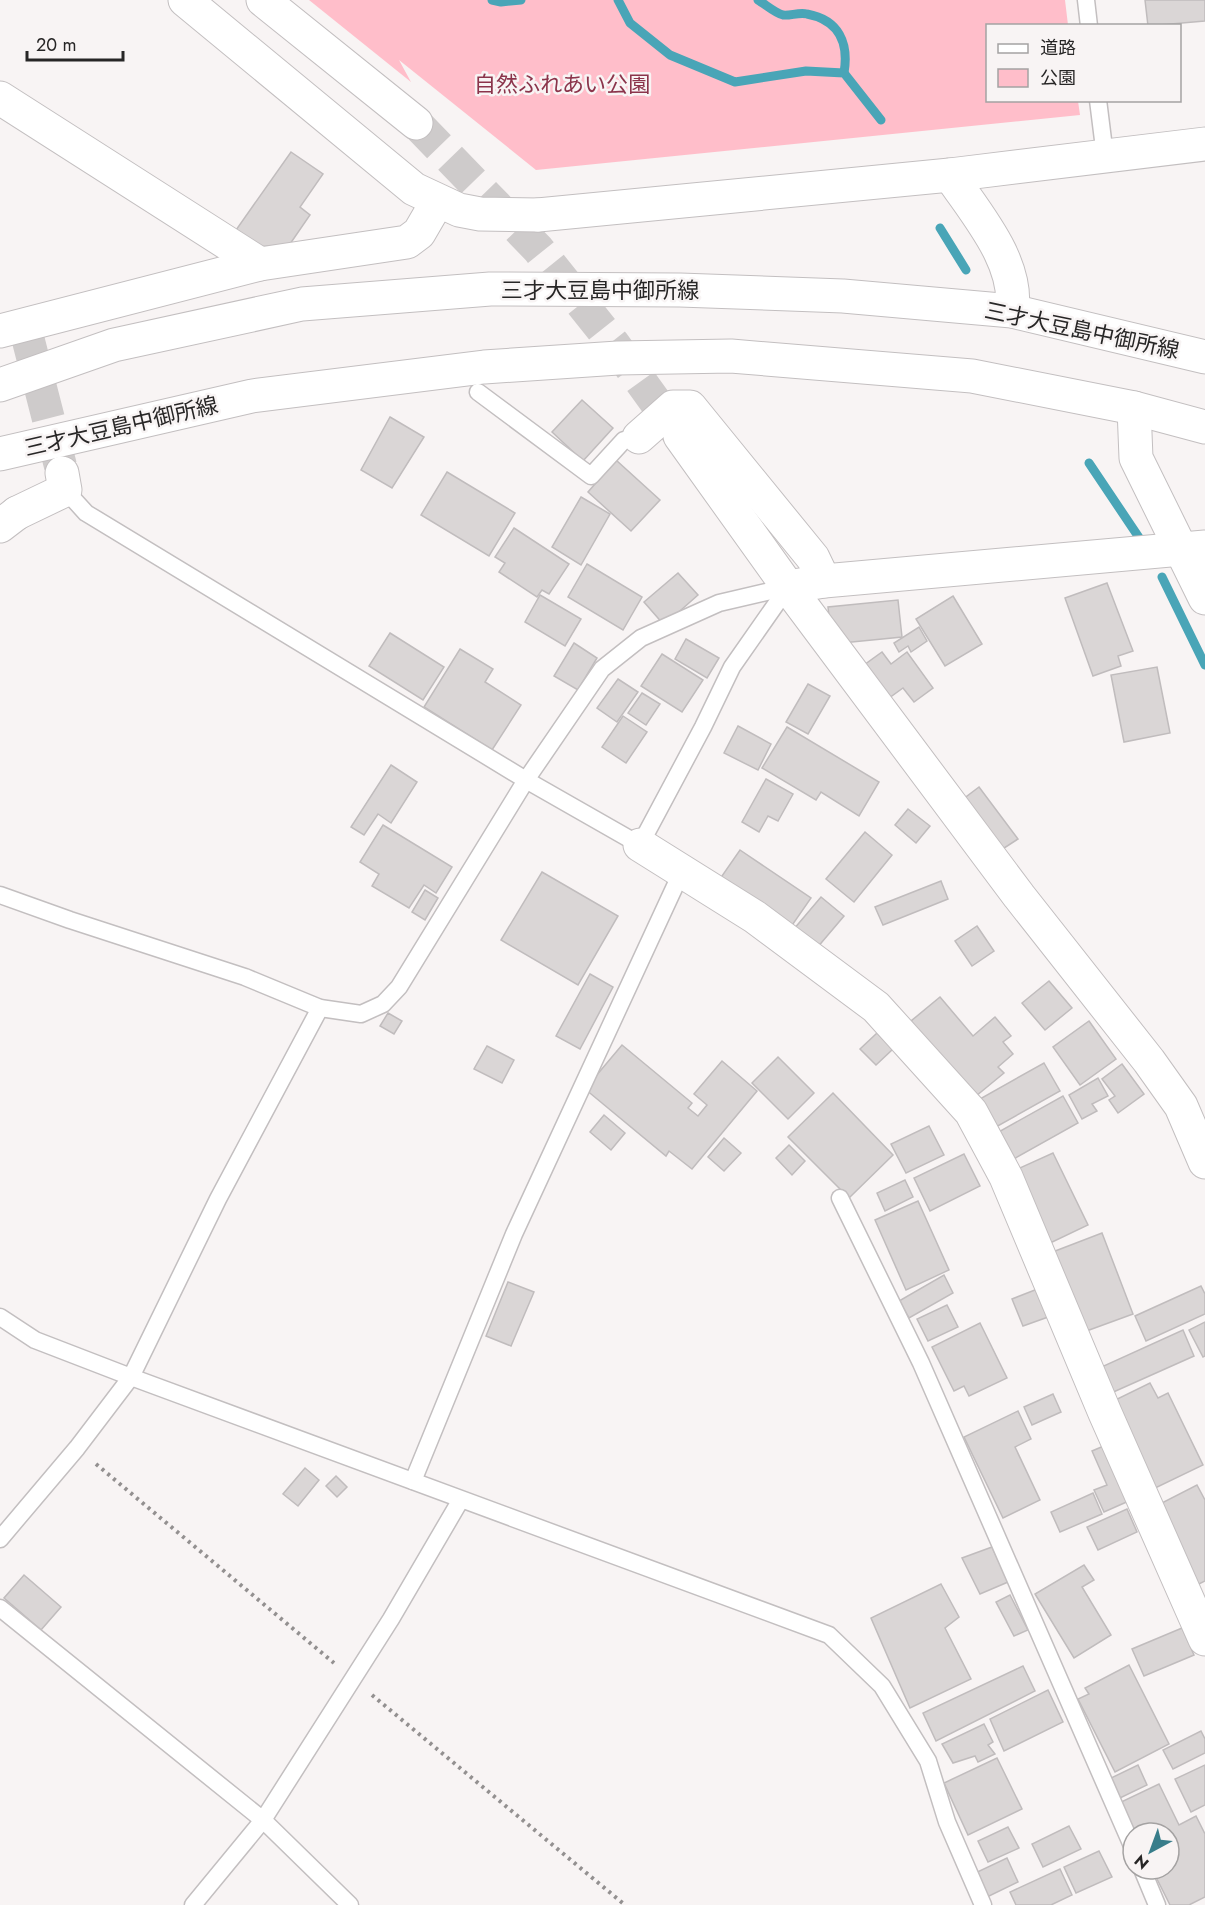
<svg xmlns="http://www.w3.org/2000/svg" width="1205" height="1905" font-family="Jost,'Noto Sans JP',sans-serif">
	<rect width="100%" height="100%" fill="#f8f4f4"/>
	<polygon fill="#ffbeca" points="309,0 1065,0 1068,25 988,26 988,100 1078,101 1080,115 536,170 399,60 411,82"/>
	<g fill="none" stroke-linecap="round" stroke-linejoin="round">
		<g stroke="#49a5b7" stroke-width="9">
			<polyline points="492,0 501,2 521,0"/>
			<polyline points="618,0 630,23 670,55 735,82 806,71 844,73 881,120"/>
			<path d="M758 0C765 4 775 13 783 15 790 16 799 12 807 14 839 20 849 43 844 73"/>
			<polyline points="940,228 966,270"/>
			<polyline points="1089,463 1144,545"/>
			<polyline points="1162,577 1205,665"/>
		</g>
	</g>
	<g fill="#dad6d6" stroke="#c0bcbd" stroke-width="1.5">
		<polygon points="1145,0 1205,0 1205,21 1148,26"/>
		<polygon points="291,152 323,174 300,207 310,215 290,244 260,247 236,230"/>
		<polygon points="582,400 613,428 583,461 552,432"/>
		<polygon points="390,417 424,437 392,488 361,470"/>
		<polygon points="616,460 660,500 631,531 588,492"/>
		<polygon points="447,472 515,513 489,556 421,515"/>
		<polygon points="581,497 610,514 581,565 552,547"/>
		<polygon points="514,528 569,564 549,594 542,590 537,597 499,572 505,563 495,557"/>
		<polygon points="587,564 642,597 623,630 568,597"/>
		<polygon points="678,573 698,595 664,625 644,602"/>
		<polygon points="1107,583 1133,651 1118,656 1121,666 1093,676 1065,598"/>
		<polygon points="540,595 581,619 565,646 525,622"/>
		<polygon points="953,596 982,644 945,666 916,619"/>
		<polygon points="898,600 902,637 832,644 828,607"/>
		<polygon points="919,627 927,641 911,652 908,646 899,652 894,643"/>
		<polygon points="390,633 444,667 423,700 369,666"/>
		<polygon points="686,639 719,658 707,678 675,659"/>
		<polygon points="574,643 597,658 578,690 554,676"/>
		<polygon points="460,649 493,669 485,682 521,705 492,750 424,707"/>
		<polygon points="882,652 891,664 907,652 933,688 914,702 903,688 878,706 853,673"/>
		<polygon points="662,654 703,680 682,712 641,686"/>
		<polygon points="1157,667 1170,733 1124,742 1111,675"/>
		<polygon points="618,679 638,692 617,722 597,708"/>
		<polygon points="808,684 830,696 808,734 786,722"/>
		<polygon points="642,693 660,704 646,725 628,713"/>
		<polygon points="623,716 647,732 626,763 602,747"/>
		<polygon points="738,726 771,744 758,770 724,753"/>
		<polygon points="787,727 879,782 859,816 821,792 816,800 762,768"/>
		<polygon points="391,765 417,782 391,823 378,814 364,835 351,827"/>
		<polygon points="766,779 793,794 778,821 768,816 759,832 742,822"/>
		<polygon points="979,787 1018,839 995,854 958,803"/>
		<polygon points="908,809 930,826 916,843 895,825"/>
		<polygon points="383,825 452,867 436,893 424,885 409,908 372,886 379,874 360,862"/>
		<polygon points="865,832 892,855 854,902 826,879"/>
		<polygon points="740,850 811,898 786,934 715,886"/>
		<polygon points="542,872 618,916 578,985 501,940"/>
		<polygon points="941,881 948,899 883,925 875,907"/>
		<polygon points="425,890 438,898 425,920 412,912"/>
		<polygon points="821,897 844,916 811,955 788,936"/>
		<polygon points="977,926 994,951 972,966 955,941"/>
		<polygon points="590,974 613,987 580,1049 556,1036"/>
		<polygon points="1049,981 1072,1008 1045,1030 1022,1003"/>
		<polygon points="940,997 973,1036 995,1017 1011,1036 1003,1042 1013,1054 998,1067 1004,1073 970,1101 911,1021"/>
		<polygon points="388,1013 402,1021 394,1034 380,1026"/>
		<polygon points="1089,1021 1116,1059 1080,1085 1053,1047"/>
		<polygon points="877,1033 893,1049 876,1065 860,1049"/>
		<polygon points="622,1045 692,1103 688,1108 698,1116 707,1105 694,1094 722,1061 757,1091 692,1169 669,1151 666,1156 585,1089"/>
		<polygon points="487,1046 514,1060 502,1083 474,1069"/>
		<polygon points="778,1057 814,1093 788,1119 752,1083"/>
		<polygon points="1044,1063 1060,1091 987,1132 971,1104"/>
		<polygon points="1122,1064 1144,1094 1118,1113 1109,1100 1115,1096 1102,1079"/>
		<polygon points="1098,1078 1108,1096 1092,1104 1097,1111 1082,1119 1069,1095"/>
		<polygon points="833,1093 893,1155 849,1198 788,1137"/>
		<polygon points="1063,1096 1078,1123 1010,1161 995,1134"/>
		<polygon points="604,1115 625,1133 611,1150 590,1132"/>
		<polygon points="929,1126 944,1155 906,1173 891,1144"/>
		<polygon points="724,1138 741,1153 724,1171 708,1157"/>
		<polygon points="789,1145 805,1161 792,1175 776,1158"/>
		<polygon points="1053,1153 1088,1225 1046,1245 1011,1172"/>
		<polygon points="964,1154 980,1186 930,1211 914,1178"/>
		<polygon points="905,1180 913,1197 885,1211 877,1193"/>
		<polygon points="918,1201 949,1270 906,1290 875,1220"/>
		<polygon points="1102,1233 1133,1314 1081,1333 1050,1253"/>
		<polygon points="944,1275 953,1293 909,1318 899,1301"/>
		<polygon points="508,1282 534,1292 511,1346 486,1336"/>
		<polygon points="1201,1286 1205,1294 1205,1314 1146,1341 1135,1316"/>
		<polygon points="1040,1288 1051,1316 1023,1326 1012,1299"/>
		<polygon points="947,1305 958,1327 928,1341 917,1319"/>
		<polygon points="1205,1322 1205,1356 1203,1357 1189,1330"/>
		<polygon points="980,1323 1007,1378 969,1396 964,1386 954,1391 932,1347"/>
		<polygon points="1183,1330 1194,1356 1109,1394 1097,1369"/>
		<polygon points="1150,1383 1158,1398 1168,1393 1203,1465 1149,1491 1107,1404"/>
		<polygon points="1053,1394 1061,1412 1032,1425 1024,1407"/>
		<polygon points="1018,1411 1031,1439 1015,1447 1040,1500 1003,1518 964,1437"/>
		<polygon points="1106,1445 1131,1500 1104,1512 1094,1490 1107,1485 1092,1451"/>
		<polygon points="305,1468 319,1480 298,1506 283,1494"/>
		<polygon points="336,1476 347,1487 337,1497 326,1486"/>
		<polygon points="1197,1485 1205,1500 1205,1581 1193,1587 1152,1508"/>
		<polygon points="1093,1493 1102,1514 1060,1532 1051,1512"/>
		<polygon points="1127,1509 1137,1532 1098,1550 1087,1527"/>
		<polygon points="992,1547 1008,1582 980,1594 962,1558"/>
		<polygon points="1084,1565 1094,1580 1082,1587 1111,1635 1074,1658 1035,1594"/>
		<polygon points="24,1575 61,1607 41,1630 4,1598"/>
		<polygon points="941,1584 959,1617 945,1628 971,1679 910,1708 871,1618"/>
		<polygon points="1010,1595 1028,1630 1014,1636 996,1602"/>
		<polygon points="1182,1628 1194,1655 1144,1676 1132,1649"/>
		<polygon points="1129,1665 1169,1744 1115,1772 1078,1699 1089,1694 1085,1688"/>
		<polygon points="1023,1666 1035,1691 936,1741 923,1713"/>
		<polygon points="1048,1690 1063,1722 1004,1751 990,1719"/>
		<polygon points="984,1724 993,1742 988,1745 995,1754 978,1762 975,1756 953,1763 942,1744"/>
		<polygon points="1201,1731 1205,1739 1205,1753 1173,1769 1163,1750"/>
		<polygon points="997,1758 1022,1809 968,1835 944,1783"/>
		<polygon points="1138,1765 1147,1785 1120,1798 1111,1778"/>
		<polygon points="1205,1765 1205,1805 1191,1812 1175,1779"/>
		<polygon points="1159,1784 1179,1825 1196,1816 1205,1834 1205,1897 1189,1905 1170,1905 1152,1869 1169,1869 1169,1833 1134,1833 1119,1803"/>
		<polygon points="1069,1826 1081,1849 1043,1867 1032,1844"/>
		<polygon points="1008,1827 1019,1848 988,1862 978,1841"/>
		<polygon points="1099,1851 1112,1877 1076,1893 1064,1867"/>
		<polygon points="1007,1858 1018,1882 985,1898 973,1874"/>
		<polygon points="1060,1869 1072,1895 1051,1905 1016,1905 1010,1892"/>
	</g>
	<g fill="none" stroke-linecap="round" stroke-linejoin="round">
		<g stroke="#cecbcb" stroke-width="33" stroke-dasharray="33 16" stroke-linecap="butt">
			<polyline points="416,123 538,249 613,343 680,436"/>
			<polyline points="28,339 61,468"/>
		</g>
		<defs>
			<g id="service">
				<polyline points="1086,0 1089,26"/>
				<polyline points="1098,100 1105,156"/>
				<polyline points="478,392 591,476 624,440 639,437"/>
				<polyline points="65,490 86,513 526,780 640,845 703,727 732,667 788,587"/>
				<polyline points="0,895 70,920 245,977 320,1008 361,1014 383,1004 399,987 526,780 602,669 641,638 719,603 788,587"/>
				<polyline points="840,1198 921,1363 1133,1848"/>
				<polyline points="0,1317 35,1340 131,1377 829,1635 882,1686 928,1761 947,1822 983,1905"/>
				<polyline points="413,1481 514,1234 682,871"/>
				<polyline points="0,1539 77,1448 131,1377 218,1199 320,1008"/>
				<polyline points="0,1608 263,1820 350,1905"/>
				<polyline points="1142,1869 1157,1905"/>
				<polyline points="193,1905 263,1820 391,1619 460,1501"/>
			</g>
			<g id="minor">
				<polyline points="185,0 414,189 459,210 480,214 538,215"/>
				<polyline points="263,0 416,123"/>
				<polyline points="0,98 260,264"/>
				<path d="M950 175C976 214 1019 262 1012 311"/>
				<polyline points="0,331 260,264 407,242 419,233 437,202"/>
				<polyline points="1134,408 1136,458 1205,598"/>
				<polyline points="680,436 788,587 1019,896 1149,1061 1181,1106 1205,1162"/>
				<polyline points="639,437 673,407 690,407 813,558 824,581"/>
				<polyline points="17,513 65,490 62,473"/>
				<polyline points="788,587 824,581 1205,547"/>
				<polyline points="640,845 755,917 876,1007 971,1112 1006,1177 1105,1413 1205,1639"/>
			</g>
			<g id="tertiary">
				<polyline points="538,215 950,175 1205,144"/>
				<polyline points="0,526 17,513"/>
			</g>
			<g id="secondary">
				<polyline points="0,385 114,345 302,304 490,289 680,290 843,296 1012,311 1205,357"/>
				<polyline points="0,454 252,396 484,367 618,358 731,356 972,376 1134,408 1205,427"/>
			</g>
		</defs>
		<use href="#service" stroke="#c3bfc0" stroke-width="19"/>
		<use href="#minor" stroke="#c3bfc0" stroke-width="35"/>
		<use href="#tertiary" stroke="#c3bfc0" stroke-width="35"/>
		<use href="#secondary" stroke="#c3bfc0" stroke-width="35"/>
		<g stroke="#939090" stroke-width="4" stroke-dasharray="3 4.5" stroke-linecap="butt">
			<polyline points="96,1464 334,1663"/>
			<polyline points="372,1695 625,1905"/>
		</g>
		<use href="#service" stroke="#fff" stroke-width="16"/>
		<use href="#minor" stroke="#fff" stroke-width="33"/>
		<use href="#tertiary" stroke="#fff" stroke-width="33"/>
		<use href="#secondary" stroke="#fff" stroke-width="33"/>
	</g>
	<g text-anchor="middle" stroke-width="5" stroke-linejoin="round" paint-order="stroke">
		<g font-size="22" fill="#8b344b" stroke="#f8f4f4">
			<text x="562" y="92">自然ふれあい公園</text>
		</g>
		<g font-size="22" fill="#272626" stroke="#f8f4f4">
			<text x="600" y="298">三才大豆島中御所線</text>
			<text transform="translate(1082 330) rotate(12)" y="8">三才大豆島中御所線</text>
			<text transform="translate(121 426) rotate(-13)" y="8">三才大豆島中御所線</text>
		</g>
	</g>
	<rect x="986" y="24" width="195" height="78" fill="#f8f4f4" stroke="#a4a2a2" stroke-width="1.5"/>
	<rect x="998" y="44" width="30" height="9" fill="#ffffff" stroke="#a4a2a2" stroke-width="1.5"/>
	<text x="1040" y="54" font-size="18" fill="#272626">道路</text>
	<rect x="998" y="69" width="30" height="18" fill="#ffbeca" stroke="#a4a2a2" stroke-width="1.5"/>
	<text x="1040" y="84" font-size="18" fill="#272626">公園</text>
	<g transform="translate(1151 1851) rotate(221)"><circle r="28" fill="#f8f4f4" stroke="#a4a2a2" stroke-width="1.5"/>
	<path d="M0-4.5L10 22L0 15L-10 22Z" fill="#387d8a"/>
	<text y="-9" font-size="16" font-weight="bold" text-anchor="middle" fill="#272626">N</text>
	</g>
	<path d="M27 51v9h96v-9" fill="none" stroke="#272626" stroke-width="3"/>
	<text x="36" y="51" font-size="18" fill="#272626" stroke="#f8f4f4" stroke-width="4.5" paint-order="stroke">20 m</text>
</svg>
